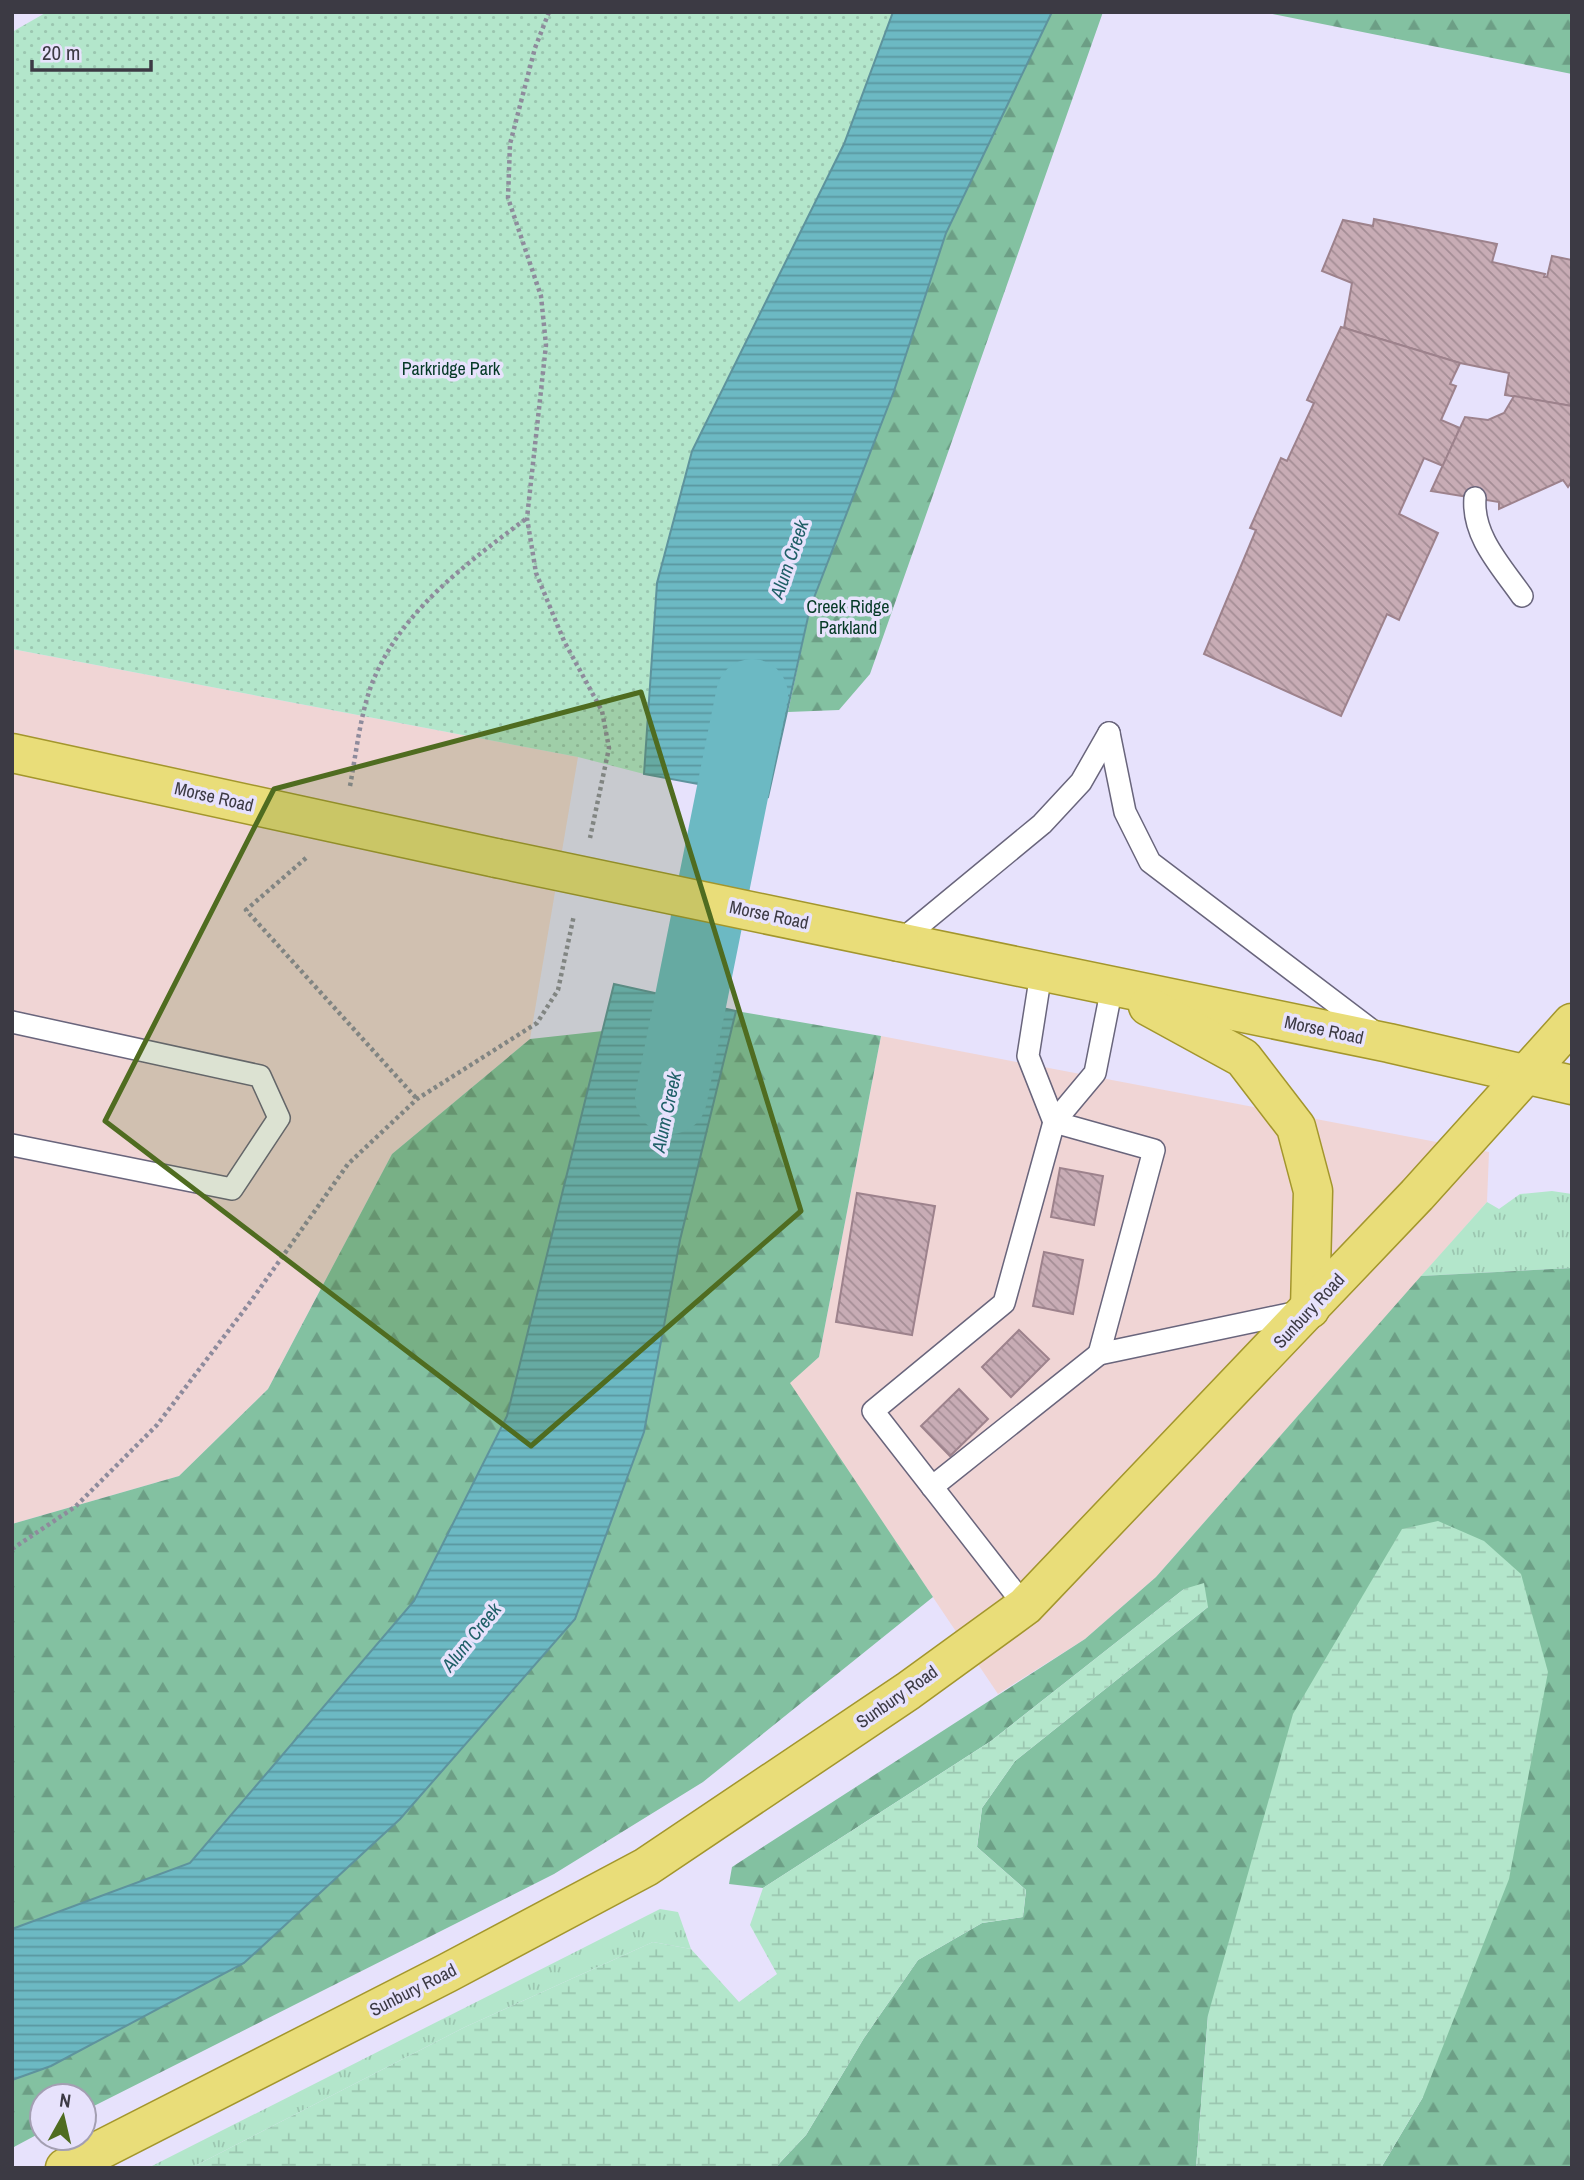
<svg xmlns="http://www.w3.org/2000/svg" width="1584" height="2180" font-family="'Archivo Narrow',sans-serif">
	<defs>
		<pattern id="grass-tufts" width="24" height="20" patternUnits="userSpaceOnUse" patternTransform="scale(1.75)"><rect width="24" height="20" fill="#b3e6cb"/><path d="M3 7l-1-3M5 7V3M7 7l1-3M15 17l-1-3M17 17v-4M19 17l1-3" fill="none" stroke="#9bc6b0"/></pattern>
		<pattern id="forest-firs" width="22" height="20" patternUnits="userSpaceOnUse" patternTransform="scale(1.75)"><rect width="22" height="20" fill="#83c1a1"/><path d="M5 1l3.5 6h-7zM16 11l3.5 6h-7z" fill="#6c9e85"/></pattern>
		<pattern id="wetland-marsh" width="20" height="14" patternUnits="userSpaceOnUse" patternTransform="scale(1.75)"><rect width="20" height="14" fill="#b3e6cb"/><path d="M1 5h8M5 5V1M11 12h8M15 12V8" fill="none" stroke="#9bc6b0"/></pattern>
		<pattern id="park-dots" width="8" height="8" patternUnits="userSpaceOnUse" patternTransform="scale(1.75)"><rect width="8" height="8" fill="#b3e6cb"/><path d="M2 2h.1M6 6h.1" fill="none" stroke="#9bc6b0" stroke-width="1.8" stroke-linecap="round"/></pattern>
		<pattern id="water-rules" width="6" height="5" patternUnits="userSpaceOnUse" patternTransform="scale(1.75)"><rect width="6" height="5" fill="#6cb9c3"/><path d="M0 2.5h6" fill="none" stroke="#5a97a0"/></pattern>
		<pattern id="building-back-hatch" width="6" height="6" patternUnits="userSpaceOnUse" patternTransform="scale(1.75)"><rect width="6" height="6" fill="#c8acb5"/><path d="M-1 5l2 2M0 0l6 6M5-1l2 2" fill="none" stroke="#a48d95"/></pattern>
	</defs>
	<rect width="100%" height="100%" fill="#e7e2fc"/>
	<g fill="#f0d5d5">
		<polygon points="12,649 578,757 530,1039 392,1154 268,1389 179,1476 12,1524"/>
		<polygon points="881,1036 1489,1152 1487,1202 1156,1577 1085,1639 998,1694 789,1383 819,1357"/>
	</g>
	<g fill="url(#grass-tufts)">
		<polygon points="1552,1191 1572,1194 1572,1268 1421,1276 1487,1202 1499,1209 1520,1194"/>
		<polygon points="660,1909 678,1912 691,1949 653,1942 465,2027 191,2168 148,2168"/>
	</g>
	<g fill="url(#forest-firs)">
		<polygon points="1052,12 1103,12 870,674 839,710 788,712 810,608 894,391 946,233"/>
		<polygon points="1262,12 1572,12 1572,74"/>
		<polygon points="736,1011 881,1036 819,1357 790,1383 933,1597 703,1782 554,1874 84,2111 84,2096 42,2096 42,2132 12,2148 12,2080 51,2066 644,1432 680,1240"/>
		<polygon points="603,1031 507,1416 414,1601 190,1863 12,1929 12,1524 179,1476 268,1389 392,1154 530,1039"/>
		<polygon points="1572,1268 1572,2168 1381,2168 1423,2097 1208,2015 1196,2168 775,2168 806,2135 864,2038 918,1960 982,1923 1023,1917 1026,1890 977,1847 982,1808 1015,1761 1208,1607 1184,1589 991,1741 763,1888 729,1884 732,1867 1085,1639 1156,1577 1421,1276"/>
	</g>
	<g fill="url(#wetland-marsh)">
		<polygon points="1438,1521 1484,1541 1521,1574 1548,1672 1509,1879 1423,2097 1381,2168 1196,2168 1208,2015 1293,1714 1402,1529"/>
		<polygon points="1204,1583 1208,1607 1015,1761 982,1808 977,1847 1026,1890 1023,1917 982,1923 918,1960 864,2038 806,2135 775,2168 191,2168 465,2027 653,1942 691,1949 739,2002 777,1974 750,1925 763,1888 991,1741 1184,1589"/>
	</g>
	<polygon fill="url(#park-dots)" points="47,12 953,12 737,644 644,774 578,757 12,649 12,32"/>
	<g fill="url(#water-rules)" stroke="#5e939d" stroke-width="2">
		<polygon points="893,12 1052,12 946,233 894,391 810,608 768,797 644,774 657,583 692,451 844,144"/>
		<polygon points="614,984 736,1011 680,1240 644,1432 575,1619 400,1819 244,1963 51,2066 12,2080 12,1929 190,1863 414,1601 507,1416"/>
	</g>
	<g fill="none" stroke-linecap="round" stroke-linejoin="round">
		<polyline stroke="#6cb9c3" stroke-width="72" points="671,1098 752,695"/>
	</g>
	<g fill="url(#building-back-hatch)" stroke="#9d828c" stroke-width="2">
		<polygon points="1374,219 1497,244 1492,262 1545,274 1544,277 1547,277 1552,256 1572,260 1572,406 1505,395 1509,373 1460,363 1344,328 1352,283 1322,271 1343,220 1373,226"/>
		<polygon points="1341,327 1460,363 1450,384 1456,386 1441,420 1460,428 1443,466 1424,458 1399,514 1438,533 1399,620 1387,614 1341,716 1204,654 1256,530 1250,528 1281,458 1287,461 1314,403 1307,400"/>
		<polygon points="1514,396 1572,406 1572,481 1568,487 1563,480 1499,509 1499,502 1431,491 1465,417 1488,420 1504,413"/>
		<polygon points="1060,1168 1103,1176 1094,1225 1051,1217"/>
		<polygon points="857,1193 935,1206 912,1335 836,1322"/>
		<polygon points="1044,1252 1083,1260 1073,1314 1033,1306"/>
		<polygon points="1019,1330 1049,1359 1011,1397 982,1367"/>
		<polygon points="959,1389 988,1419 950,1456 921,1426"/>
	</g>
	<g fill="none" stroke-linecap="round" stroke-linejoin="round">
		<defs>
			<g id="service">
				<path d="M1475 498C1472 536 1501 566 1522 596"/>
				<polyline points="1109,733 1125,812 1150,862 1374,1032"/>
				<polyline points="899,942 1042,824 1081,782 1109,733"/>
				<polyline points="1041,973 1028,1056 1054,1122"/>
				<polyline points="12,1022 260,1076 279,1118 232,1189 12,1145"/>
				<polyline points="1054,1122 1154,1150 1099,1354 1303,1311"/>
				<polyline points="932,1487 1099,1354"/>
				<polyline points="1025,1606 873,1411 1004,1303 1054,1122 1095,1073 1112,987"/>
			</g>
			<g id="primary">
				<polyline points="12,753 496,858"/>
				<polyline points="899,942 1389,1043 1572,1085"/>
				<polyline points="1148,1006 1243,1058 1296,1127 1313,1191 1310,1309"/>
				<polyline points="65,2168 447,1973 646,1867 908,1691 1025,1606 1417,1195 1572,1023"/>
			</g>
		</defs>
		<use href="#service" stroke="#69657c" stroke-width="24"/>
		<use href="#primary" stroke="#a3962c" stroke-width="41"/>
		<g stroke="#8e8b9c" stroke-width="4.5" stroke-dasharray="3.5 3.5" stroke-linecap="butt">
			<polyline points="549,12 535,48 510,144 508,198 541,296 546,345 527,518 536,573 564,641 602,711 609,748 590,838"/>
			<path d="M350 786C356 754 360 717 371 686 399 612 466 564 527 518"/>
			<polyline points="306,858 246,910 417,1099"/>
			<polyline points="12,1549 75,1507 157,1425 251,1301 348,1164 417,1099 537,1023 558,990 574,915"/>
		</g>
		<use href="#service" stroke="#fff" stroke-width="21"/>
		<use href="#primary" stroke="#e9dd79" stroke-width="38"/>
		<defs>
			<polyline id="primary-bridge" points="496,858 899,942"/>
		</defs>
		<use href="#primary-bridge" stroke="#a3962c" stroke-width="41" stroke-linecap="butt"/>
		<use href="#primary-bridge" stroke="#e9dd79" stroke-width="38"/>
	</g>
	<path fill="#4f6c20" fill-opacity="0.2" stroke="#4f6c20" stroke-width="5" stroke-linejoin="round" d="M641 692 801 1211 531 1446 105 1121 274 789Z"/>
	<g text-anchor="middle" stroke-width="7" stroke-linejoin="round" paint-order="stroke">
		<g font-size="18" fill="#043925" stroke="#e7e2fc">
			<text x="451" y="375">Parkridge Park</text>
			<text x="848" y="613">Creek Ridge<tspan x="848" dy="21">Parkland</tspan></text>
		</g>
		<g font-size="18" fill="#3c3a44" stroke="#e7e2fc">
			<text transform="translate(214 797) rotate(13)" y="6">Morse Road</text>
			<text transform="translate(769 915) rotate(12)" y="6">Morse Road</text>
			<text transform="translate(1324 1030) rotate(12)" y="6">Morse Road</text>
			<text transform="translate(1309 1311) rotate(-47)" y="6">Sunbury Road</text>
			<text transform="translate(897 1697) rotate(-35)" y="6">Sunbury Road</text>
			<text transform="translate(413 1990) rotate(-27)" y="6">Sunbury Road</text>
		</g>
		<g font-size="19" font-style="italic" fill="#206068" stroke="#e7e2fc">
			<text transform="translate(789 559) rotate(-71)" y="7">Alum Creek</text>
			<text transform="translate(666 1112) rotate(-78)" y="7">Alum Creek</text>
			<text transform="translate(471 1637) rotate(-51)" y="7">Alum Creek</text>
		</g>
	</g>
	<rect width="1584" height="2180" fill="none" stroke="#3c3a44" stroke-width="28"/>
	<g transform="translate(63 2117) rotate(8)"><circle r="33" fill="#e7e2fc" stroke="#a39fb2" stroke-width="2"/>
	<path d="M0-5L12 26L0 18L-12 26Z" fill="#4f6c20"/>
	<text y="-10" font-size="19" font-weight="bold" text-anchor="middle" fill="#3c3a44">N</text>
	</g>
	<path d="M32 60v10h119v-10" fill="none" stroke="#3c3a44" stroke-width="3.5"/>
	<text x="42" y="60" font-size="21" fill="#3c3a44" stroke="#e7e2fc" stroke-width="5" paint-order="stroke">20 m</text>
</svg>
